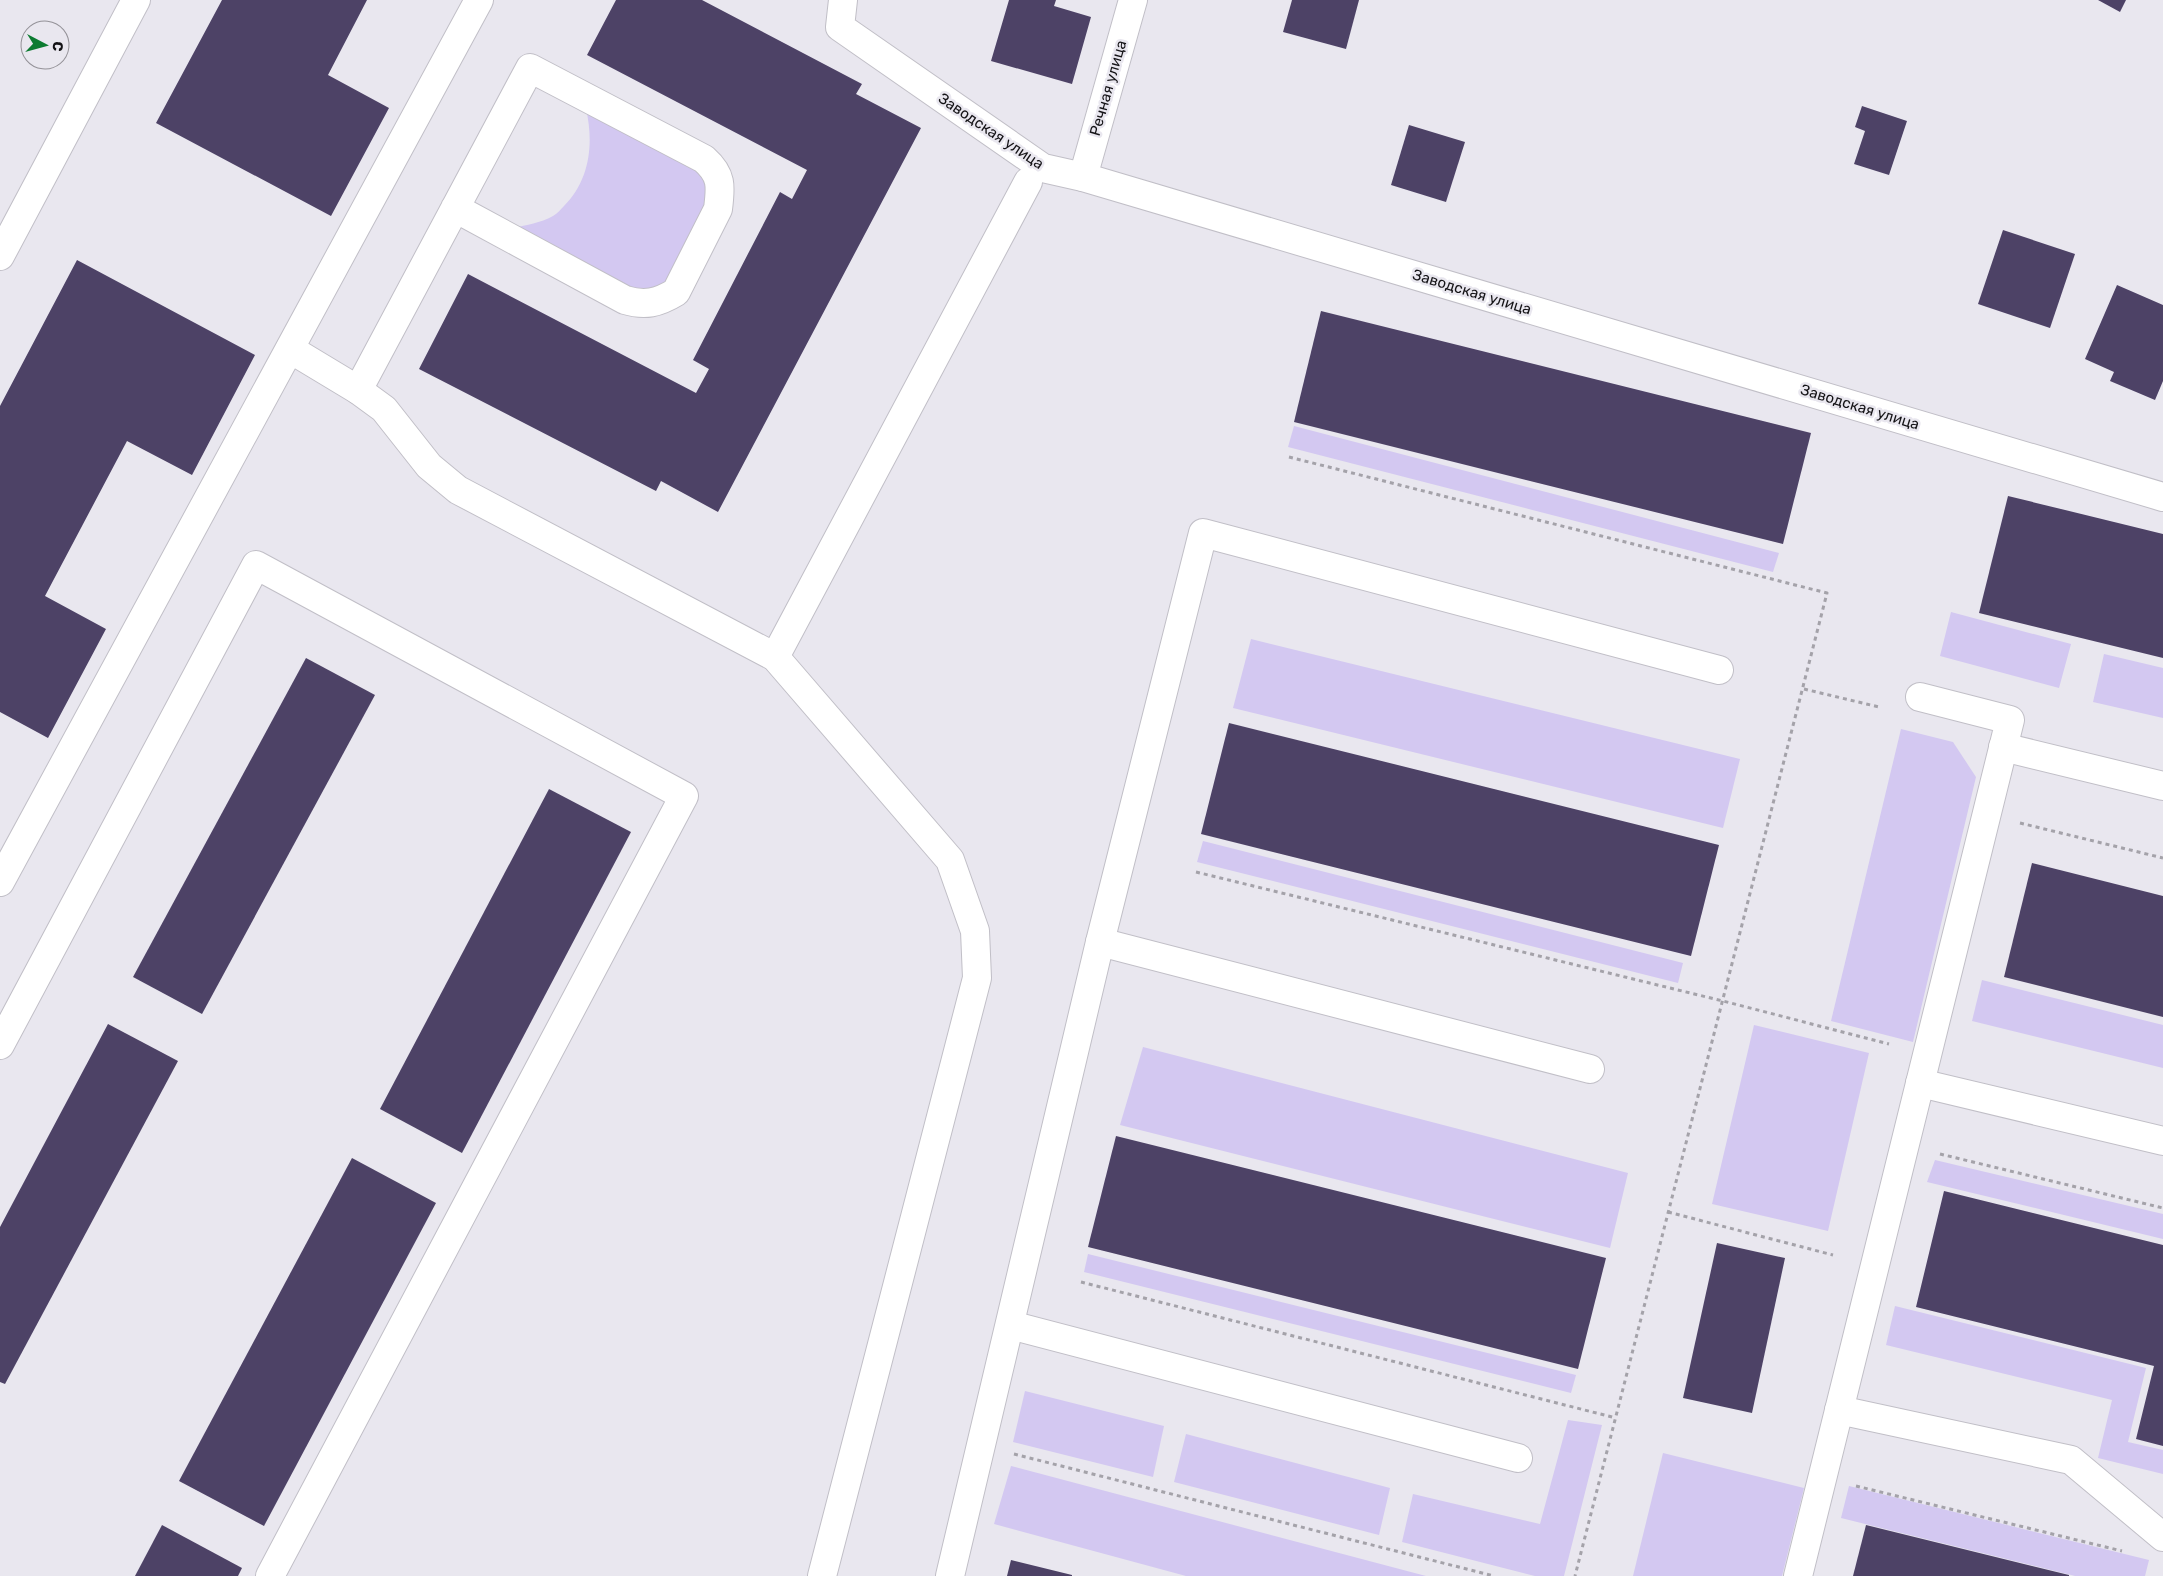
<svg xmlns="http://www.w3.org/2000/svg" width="2163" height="1576" font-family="Rubik,sans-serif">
	<rect width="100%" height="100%" fill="#e9e7ef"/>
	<g fill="#d3c8f1">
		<path d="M586 109 696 168 705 176 710 197 664 286 642 294 513 228C527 225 540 223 553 216 557 214 561 209 564 206 590 180 594 143 586 109Z"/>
		<polygon points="1294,426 1779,553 1773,572 1288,447"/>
		<polygon points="1951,612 2071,644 2059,688 1940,656"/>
		<polygon points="1251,639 1740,759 1723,828 1233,708"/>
		<polygon points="2104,654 2163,668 2163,718 2093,702"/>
		<polygon points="1901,729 1953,742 1976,777 1913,1042 1831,1021"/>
		<polygon points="1203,841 1683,963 1678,983 1197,862"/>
		<polygon points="1982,980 2163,1025 2163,1068 1972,1021"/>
		<polygon points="1754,1025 1869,1053 1828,1231 1712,1204"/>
		<polygon points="1143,1047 1628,1173 1610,1248 1120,1125"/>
		<polygon points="1935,1160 2163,1214 2163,1239 1927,1182"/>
		<polygon points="1088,1254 1576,1375 1571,1393 1084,1272"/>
		<polygon points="1895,1306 2146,1368 2128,1442 2163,1450 2163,1474 2098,1458 2112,1400 1886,1345"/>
		<polygon points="1025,1391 1164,1426 1153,1477 1013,1442"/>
		<polygon points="1568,1420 1602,1425 1564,1576 1535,1576 1402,1542 1413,1494 1540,1524"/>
		<polygon points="1186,1434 1390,1488 1379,1535 1174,1482"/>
		<polygon points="1663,1453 1804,1488 1782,1576 1633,1576"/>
		<polygon points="1011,1466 1426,1576 1186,1576 994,1524"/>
		<polygon points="1849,1486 2149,1560 2145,1576 2075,1576 1841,1518"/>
	</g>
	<g fill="#4d4266">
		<polygon points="222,0 367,0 328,75 389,108 331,216 156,123"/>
		<polygon points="616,0 702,0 862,84 856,94 921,128 718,512 661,481 656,491 419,369 468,274 696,393 709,369 693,360 780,192 792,199 807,170 587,55"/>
		<polygon points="1009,0 1056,0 1054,6 1091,17 1072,84 991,61"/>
		<polygon points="1292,0 1359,0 1346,49 1283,32"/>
		<polygon points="2098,0 2126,0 2120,12"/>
		<polygon points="1862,106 1907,121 1889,175 1854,164 1865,131 1855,127"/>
		<polygon points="1409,125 1465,142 1446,202 1391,185"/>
		<polygon points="2003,230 2075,254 2050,328 1978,304"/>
		<polygon points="77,260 255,355 192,475 127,441 45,596 106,629 48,738 0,712 0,406"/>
		<polygon points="2117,285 2163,305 2163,381 2155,400 2110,381 2114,372 2085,359"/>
		<polygon points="1321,311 1811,433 1783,544 1294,422"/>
		<polygon points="2008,496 2163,534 2163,658 1979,613"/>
		<polygon points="306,658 375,695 202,1014 133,977"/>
		<polygon points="1229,723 1719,845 1691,956 1201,834"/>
		<polygon points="549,789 631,832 462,1153 380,1109"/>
		<polygon points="2032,863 2163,896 2163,1017 2004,977"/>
		<polygon points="108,1024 178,1061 5,1384 0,1382 0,1227"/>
		<polygon points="1116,1136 1606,1258 1578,1369 1088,1247"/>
		<polygon points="352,1158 436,1203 264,1526 179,1481"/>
		<polygon points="1944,1191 2163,1245 2163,1446 2136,1439 2154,1366 1916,1307"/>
		<polygon points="1717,1243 1785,1258 1752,1413 1683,1398"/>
		<polygon points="162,1525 242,1568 238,1576 135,1576"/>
		<polygon points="1866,1525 2069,1575 2069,1576 1853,1576"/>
		<polygon points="1011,1560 1072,1575 1072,1576 1007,1576"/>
	</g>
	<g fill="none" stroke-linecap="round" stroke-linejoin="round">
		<defs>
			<g id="minor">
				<polyline points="843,0 840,27 1043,168 1083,177 2163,497"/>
				<polyline points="1083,177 1133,0"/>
				<polyline points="0,256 136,0"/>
				<polyline points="290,349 358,390 384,409 429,466 458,490 775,657 950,860 975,931 977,978 822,1576"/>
				<path d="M358 390 530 68 704 159C722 175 721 186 718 209L676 292C658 303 645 306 625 300L455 208"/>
				<polyline points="775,657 1028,182"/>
				<polyline points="2003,747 2163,786"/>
				<polyline points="0,882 479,0"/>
				<polyline points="1100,942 1590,1069"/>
				<polyline points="0,1045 256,565 684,796 270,1576"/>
				<polyline points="1920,1083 2163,1141"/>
				<polyline points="1010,1325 1518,1458"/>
				<polyline points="1839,1410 2071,1460 2163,1537"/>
				<polyline points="950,1576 1100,942 1203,533 1719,670"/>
				<polyline points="1798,1576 2010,720 1920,697"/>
			</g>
		</defs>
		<use href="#minor" stroke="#c1bfc7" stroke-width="30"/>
		<g stroke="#a4a2a9" stroke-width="3" stroke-dasharray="4 4" stroke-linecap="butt">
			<polyline points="1289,457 1827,593 1575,1576"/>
			<polyline points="1804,689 1879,707"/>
			<polyline points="2020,823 2163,858"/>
			<polyline points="1196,872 1723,1001 1889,1044"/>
			<polyline points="1940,1154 2163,1208"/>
			<polyline points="1668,1212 1833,1255"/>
			<polyline points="1081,1282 1616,1418"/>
			<polyline points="1014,1454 1494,1576"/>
			<polyline points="1856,1486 2122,1551"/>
		</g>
		<use href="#minor" stroke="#fff" stroke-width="28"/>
	</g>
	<g text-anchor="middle" stroke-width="5" stroke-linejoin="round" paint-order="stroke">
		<g font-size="15" fill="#141316" stroke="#e9e7ef">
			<text transform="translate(1108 88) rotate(-74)" y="5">Речная улица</text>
			<text transform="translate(991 131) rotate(34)" y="5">Заводская улица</text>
			<text transform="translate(1472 292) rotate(17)" y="5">Заводская улица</text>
			<text transform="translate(1860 407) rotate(17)" y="5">Заводская улица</text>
		</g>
	</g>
	<g transform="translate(45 45) rotate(96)"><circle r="24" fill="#e9e7ef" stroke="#949298"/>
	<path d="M0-4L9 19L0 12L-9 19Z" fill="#0c7b31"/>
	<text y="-8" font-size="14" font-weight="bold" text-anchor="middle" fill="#141316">С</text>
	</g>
</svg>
